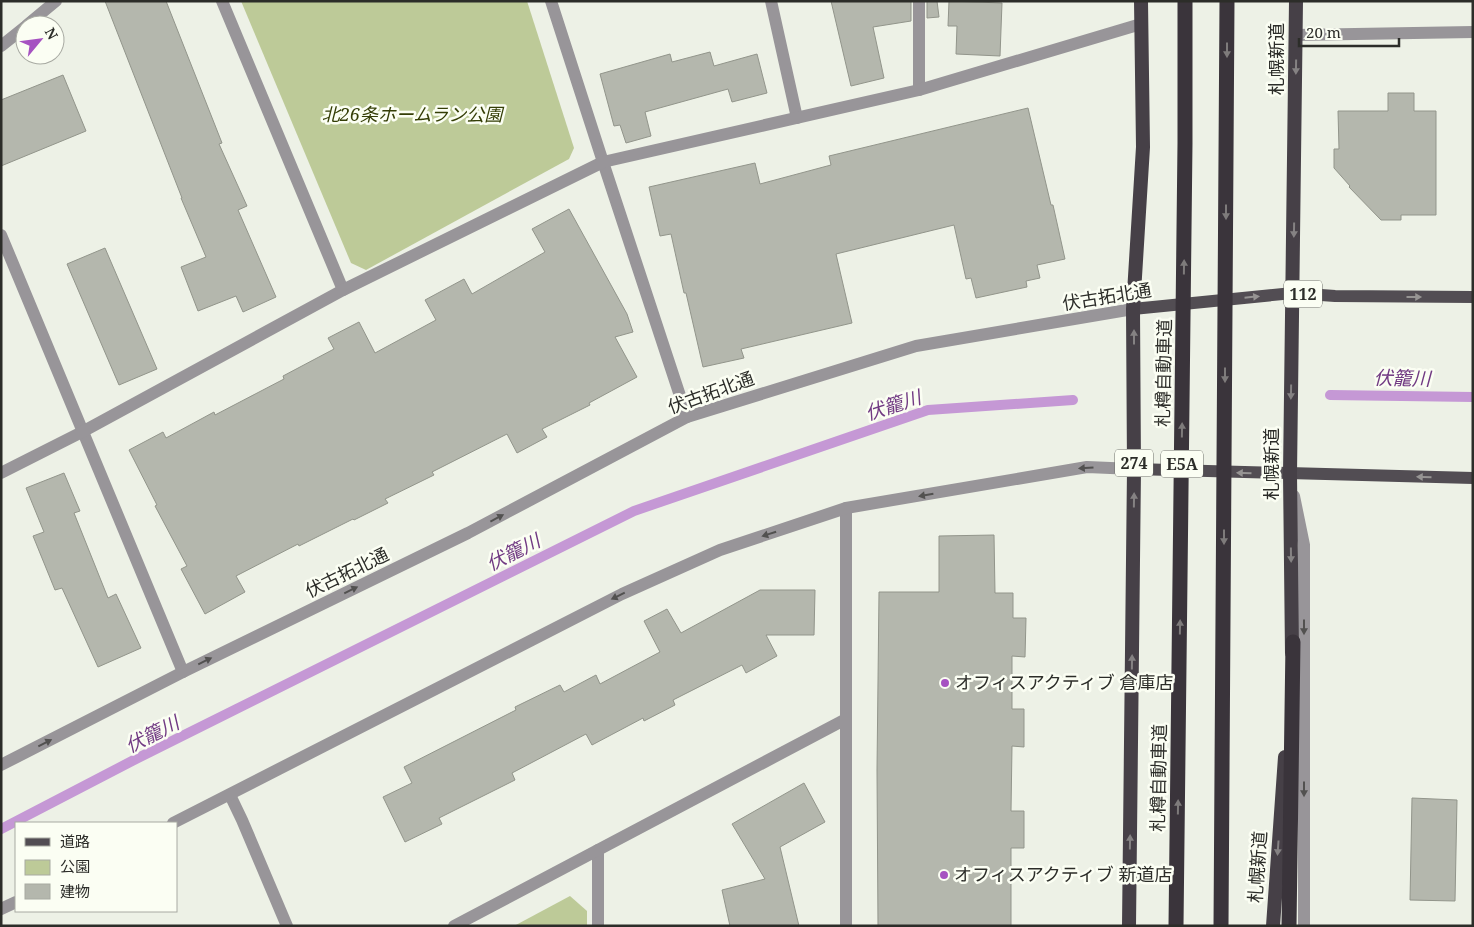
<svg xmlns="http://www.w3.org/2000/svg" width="1474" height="927" font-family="'Noto Serif','Noto Sans JP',serif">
	<rect width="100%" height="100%" fill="#edf1e6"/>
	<g fill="#bdca98">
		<polygon points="241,1 527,1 574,148 569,159 366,270 351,263"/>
		<polygon points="570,896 587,911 587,926 514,926"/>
	</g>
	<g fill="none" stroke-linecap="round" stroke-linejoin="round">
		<g stroke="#c598d5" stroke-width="10">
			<polyline points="1330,395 1473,397"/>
			<polyline points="1,829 132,761 634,511 928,410 1073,400"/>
		</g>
	</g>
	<g fill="#b4b7ad" stroke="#92958b">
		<polygon points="105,1 166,1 222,143 219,144 247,206 238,210 276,297 243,312 236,296 198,311 181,267 206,257 181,198 182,198"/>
		<polygon points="831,1 911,1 911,21 873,27 884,78 851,86"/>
		<polygon points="927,1 937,1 939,17 927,18"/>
		<polygon points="949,1 1002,3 1000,56 956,54 957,26 948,26"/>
		<polygon points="710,52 714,66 757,54 767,93 732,102 728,89 645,112 651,136 626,143 620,125 614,126 600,74 670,54 672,62"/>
		<polygon points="63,75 86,131 1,166 1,100"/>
		<polygon points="1388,93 1414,93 1414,111 1436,111 1436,215 1401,215 1401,220 1381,220 1349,187 1350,186 1334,168 1334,149 1339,149 1338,111 1388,111"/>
		<polygon points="1028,108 1051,205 1053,205 1065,259 1037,265 1040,278 1026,281 1027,287 976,298 971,278 966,279 954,225 836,254 852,323 741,349 744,358 703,367 686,293 684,293 671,234 660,236 649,187 755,163 760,184 831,165 829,156"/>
		<polygon points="569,209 627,314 633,332 615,337 637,377 589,403 590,405 542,429 547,437 517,453 507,434 432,472 434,475 385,499 388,503 354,520 353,519 299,546 298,544 236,576 245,592 205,614 181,569 187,566 155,506 157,505 129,450 163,432 166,438 214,412 215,415 284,379 283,376 334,349 328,338 359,322 375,353 436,320 425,300 464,279 472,294 545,252 532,229"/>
		<polygon points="105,248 157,369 119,385 67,264"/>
		<polygon points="64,473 80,511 74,513 108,598 116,594 141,648 98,667 62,588 55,590 33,536 44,532 26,488"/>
		<polygon points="994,535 995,593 1013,593 1013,618 1026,618 1025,657 1012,656 1012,709 1024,709 1024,747 1012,746 1011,811 1024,811 1024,848 1011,848 1011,926 878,926 877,770 879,592 939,592 939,536"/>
		<polygon points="760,590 815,590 814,635 766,635 777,656 746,673 742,665 673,700 675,705 644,721 643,718 592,745 586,734 512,773 515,780 439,818 442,824 405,842 383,797 412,783 404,767 516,710 515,707 560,685 564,692 596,675 600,684 660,652 644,621 667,609 681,633"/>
		<polygon points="804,783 825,822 780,847 799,926 730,926 722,890 765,879 732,824"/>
		<polygon points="1412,798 1457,800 1455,901 1410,900"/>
	</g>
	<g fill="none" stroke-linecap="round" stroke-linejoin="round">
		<g stroke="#989599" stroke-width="12">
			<polyline points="222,1 343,290"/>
			<polyline points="551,1 603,162 687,417"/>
			<polyline points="771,1 797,118"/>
			<polyline points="27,25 56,1"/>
			<polyline points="1296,35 1473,32"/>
			<polyline points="1,46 25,27"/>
			<polyline points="919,90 919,1"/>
			<polyline points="1,235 183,672"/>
			<polyline points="1,473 82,432 343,290 603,162 919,90 1141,24"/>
			<polyline points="1294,496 1304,545 1304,926"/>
			<polyline points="230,795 242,820 287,926"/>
			<polyline points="598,850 598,926"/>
			<polyline points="454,926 846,719"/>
			<polyline points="846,926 846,508"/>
		</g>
		<g stroke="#989599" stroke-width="12">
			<polyline points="1,765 183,672 468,533 687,417 916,346 1133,309"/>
			<polyline points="173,823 622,594 720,550 846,508 1087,467 1134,469"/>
			<polyline points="1,909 16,902"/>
		</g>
		<g stroke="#524d53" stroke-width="12">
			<polyline points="1133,309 1293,293 1335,296 1473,297"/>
			<polyline points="1134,469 1473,478"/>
		</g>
		<g stroke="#464047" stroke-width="14">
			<polyline points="1292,653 1290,474 1296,1"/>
			<polyline points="1129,926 1134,469 1133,309 1143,147 1141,1"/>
			<polyline points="1273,926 1285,757"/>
		</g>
		<polyline stroke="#3a343b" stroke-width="15" points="1289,926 1293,642"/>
		<g stroke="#3a343b" stroke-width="15">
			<polyline points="1176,926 1185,143 1185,1"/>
			<polyline points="1221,926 1227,1"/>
		</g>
	</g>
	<defs><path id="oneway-solid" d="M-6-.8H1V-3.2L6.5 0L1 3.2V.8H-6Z" transform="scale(1.25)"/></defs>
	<g fill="#7e7b7b">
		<use href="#oneway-solid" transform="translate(1227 50) rotate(90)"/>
		<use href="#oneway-solid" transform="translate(1226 212) rotate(90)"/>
		<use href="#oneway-solid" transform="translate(1184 267) rotate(-89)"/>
		<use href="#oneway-solid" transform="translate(1225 375) rotate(90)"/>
		<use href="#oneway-solid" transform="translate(1182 430) rotate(-89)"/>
		<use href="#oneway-solid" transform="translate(1224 537) rotate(90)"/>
		<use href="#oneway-solid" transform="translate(1180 627) rotate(-89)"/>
		<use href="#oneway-solid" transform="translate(1178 807) rotate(-89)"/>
	</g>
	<g fill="#858283">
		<use href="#oneway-solid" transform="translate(1296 67) rotate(91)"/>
		<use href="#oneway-solid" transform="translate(1294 230) rotate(91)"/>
		<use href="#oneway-solid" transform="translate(1134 337) rotate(-90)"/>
		<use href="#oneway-solid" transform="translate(1291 392) rotate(91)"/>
		<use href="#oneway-solid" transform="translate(1134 500) rotate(-89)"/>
		<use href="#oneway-solid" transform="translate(1291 555) rotate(89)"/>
		<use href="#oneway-solid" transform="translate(1132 662) rotate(-89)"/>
		<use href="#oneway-solid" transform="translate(1130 842) rotate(-89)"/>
		<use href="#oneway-solid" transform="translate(1278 848) rotate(94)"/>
	</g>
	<g fill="#969493">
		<use href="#oneway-solid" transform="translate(1252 297) rotate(-6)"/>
		<use href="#oneway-solid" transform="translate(1414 297)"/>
		<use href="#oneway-solid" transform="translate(1244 473) rotate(-178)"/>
		<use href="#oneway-solid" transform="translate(1424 477) rotate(-179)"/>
	</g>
	<g fill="#525150">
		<use href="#oneway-solid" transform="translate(1086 468) rotate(176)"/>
		<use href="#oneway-solid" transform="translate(926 495) rotate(170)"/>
		<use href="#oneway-solid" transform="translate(497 518) rotate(-28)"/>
		<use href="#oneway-solid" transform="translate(769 534) rotate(162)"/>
		<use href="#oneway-solid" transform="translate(351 590) rotate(-26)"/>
		<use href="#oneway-solid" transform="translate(618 596) rotate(154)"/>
		<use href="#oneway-solid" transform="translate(1304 627) rotate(90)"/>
		<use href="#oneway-solid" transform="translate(205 661) rotate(-26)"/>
		<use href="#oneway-solid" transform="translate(45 743) rotate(-27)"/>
		<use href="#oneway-solid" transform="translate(1304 789) rotate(90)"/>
	</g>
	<g fill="#a652c1" stroke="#fbfef3" stroke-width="2">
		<circle cx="945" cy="683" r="5"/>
		<circle cx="944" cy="875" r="5"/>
	</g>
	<g text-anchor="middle" stroke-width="5" stroke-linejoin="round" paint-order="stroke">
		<g fill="#fbfef3" stroke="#6a6c66" stroke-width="1">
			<rect x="1284" y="280.5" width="38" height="27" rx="4"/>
			<rect x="1115" y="449.5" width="38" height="27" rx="4"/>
			<rect x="1161" y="450.5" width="42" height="27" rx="4"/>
		</g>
		<g font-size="16" font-weight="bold" fill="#2c2d29">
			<text x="1303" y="300">112</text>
			<text x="1134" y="469">274</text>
			<text x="1182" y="470">E5A</text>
		</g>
		<g font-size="18" fill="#2c2d29" stroke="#fbfef3">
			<text transform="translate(1277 59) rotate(-90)" y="6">札幌新道</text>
			<text transform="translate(1107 297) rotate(-9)" y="6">伏古拓北通</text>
			<text transform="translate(1164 373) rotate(-89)" y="6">札樽自動車道</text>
			<text transform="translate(711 393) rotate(-20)" y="6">伏古拓北通</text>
			<text transform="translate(1272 464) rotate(-90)" y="6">札幌新道</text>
			<text transform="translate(347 573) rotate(-26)" y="6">伏古拓北通</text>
			<text transform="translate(1159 778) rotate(-89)" y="6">札樽自動車道</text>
			<text transform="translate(1258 867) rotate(-86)" y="6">札幌新道</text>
		</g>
		<g font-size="18" font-style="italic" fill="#343e06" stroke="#fbfef3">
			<text x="412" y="121">北26条ホームラン公園</text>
		</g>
		<g font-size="18" fill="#2c2d29" stroke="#fbfef3" text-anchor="start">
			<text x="955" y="689">オフィスアクティブ 倉庫店</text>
			<text x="954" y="881">オフィスアクティブ 新道店</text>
		</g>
		<g font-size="19" font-style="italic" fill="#713a83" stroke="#fbfef3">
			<text transform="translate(1402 378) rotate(1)" y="7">伏籠川</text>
			<text transform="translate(893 405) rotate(-18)" y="7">伏籠川</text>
			<text transform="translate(513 552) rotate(-27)" y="7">伏籠川</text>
			<text transform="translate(152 734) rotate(-27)" y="7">伏籠川</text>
		</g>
	</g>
	<rect width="1474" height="927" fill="none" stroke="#2c2d29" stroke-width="5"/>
	<rect x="15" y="822" width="162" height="90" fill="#fbfef3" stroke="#a8aaa2"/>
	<rect x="25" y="838" width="25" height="8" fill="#524d53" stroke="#a8aaa2"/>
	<text x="60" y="847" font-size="15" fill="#2c2d29">道路</text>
	<rect x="25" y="860" width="25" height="15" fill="#bdca98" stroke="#a8aaa2"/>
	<text x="60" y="872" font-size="15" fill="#2c2d29">公園</text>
	<rect x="25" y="884" width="25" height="15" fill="#b4b7ad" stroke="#a8aaa2"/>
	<text x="60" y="897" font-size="15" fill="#2c2d29">建物</text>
	<g transform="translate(40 40) rotate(61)"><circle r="24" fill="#fbfef3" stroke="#a8aaa2"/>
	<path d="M0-4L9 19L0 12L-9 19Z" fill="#a652c1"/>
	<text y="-8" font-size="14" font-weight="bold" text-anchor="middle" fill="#2c2d29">N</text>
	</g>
	<path d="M1299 38v8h100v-8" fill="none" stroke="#2c2d29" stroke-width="2.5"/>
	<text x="1306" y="38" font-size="15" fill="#2c2d29" stroke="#fbfef3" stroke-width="4" paint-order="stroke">20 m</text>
</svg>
